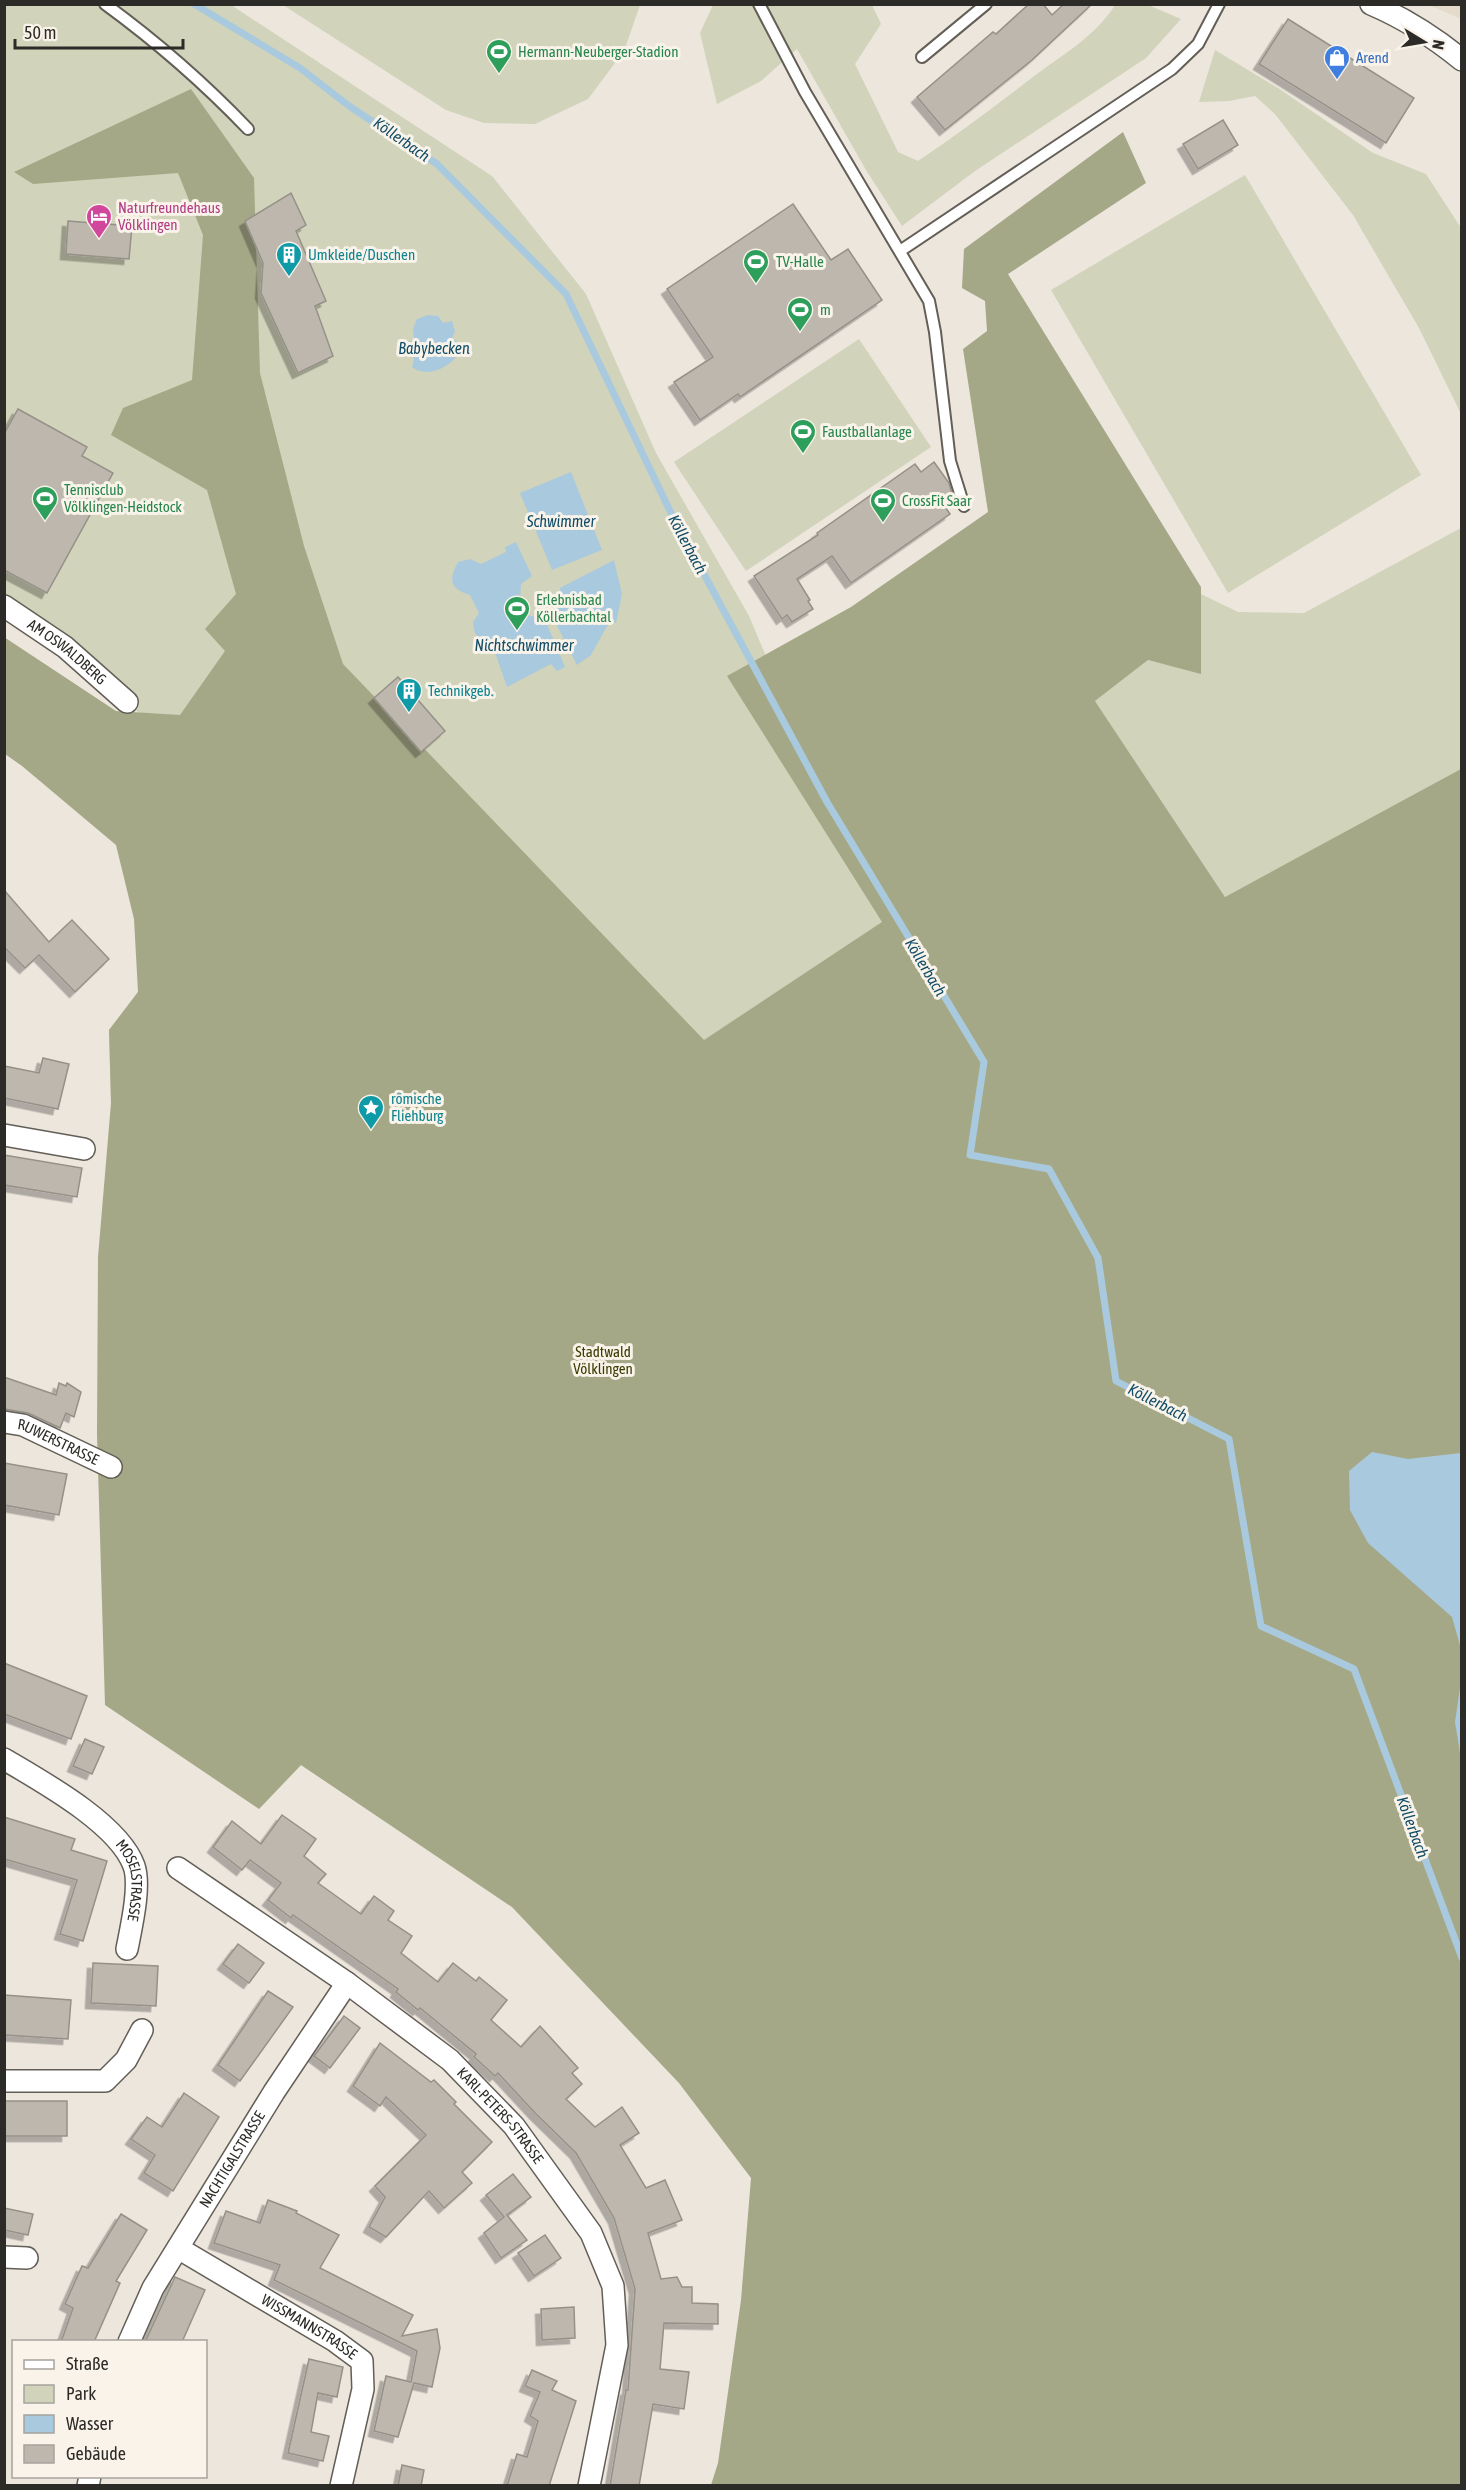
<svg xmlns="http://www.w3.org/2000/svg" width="1466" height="2490" font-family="'Asap Condensed',sans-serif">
	<defs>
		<filter id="shadow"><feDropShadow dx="-5.5" dy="5.5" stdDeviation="0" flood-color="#0004"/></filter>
	</defs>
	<rect width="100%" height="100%" fill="#ece6dd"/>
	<polygon fill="#e4dbca" points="1429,5 1461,5 1461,19"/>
	<g fill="#d1d3ba">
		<polygon points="4,5 231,5 492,176 586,294 656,453 749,616 801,739 1462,1136 1461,2485 751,2177 679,2083 512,1907 301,1765 259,1809 111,1103 109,1030 138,992 203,770 65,647 5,606"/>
		<polygon points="283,5 640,5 624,51 588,99 535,124 484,123 446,110"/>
		<path d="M713 5H872L881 24 855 64 898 152 918 161C957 135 995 106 1033 77 1062 55 1096 36 1115 5H1148L1181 19 1146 58 975 171 902 226 866 170 797 49 761 81 717 104 700 33Z"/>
		<polygon points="1215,50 1278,88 1373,153 1426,174 1461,228 1461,414 1419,328 1353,215 1275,114 1255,96 1229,101 1199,102"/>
		<polygon points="1245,175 1421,475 1228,593 1051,290"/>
		<polygon points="859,339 931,447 746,571 674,462"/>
		<polygon points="1461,528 1461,772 1225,897 1095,701 1148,660 1201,673 1201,594 1238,612 1304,613"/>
	</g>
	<polygon fill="#a5a887" points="191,89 254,178 260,373 304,546 343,664 704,1040 882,922 727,676 851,607 988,512 963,349 987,331 985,301 962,288 964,249 1123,132 1146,183 1008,274 1201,587 1201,674 1148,660 1095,701 1225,897 1461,769 1461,2485 711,2485 718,2463 741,2300 751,2178 679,2083 512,1907 301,1765 259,1809 105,1705 97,1435 98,1257 111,1103 109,1030 138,992 134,919 116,845 22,766 5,754 4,637 116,711 180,715 225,651 205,629 236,594 207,490 111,435 123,408 192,380 203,235 178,173 33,184 14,172"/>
	<g fill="#a9cade">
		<path d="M428 315 438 316 443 323 452 321 455 331 452 338 458 343H463C459 363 430 381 412 367L414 359 402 346 414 339 413 329 417 319Z"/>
		<polygon points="571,472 602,550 552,570 520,493"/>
		<path d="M516 542 532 576 521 584C520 597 519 606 530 616L544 617 565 667 557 671 551 664 507 687 491 641C478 640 474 636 473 622L479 613 470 595C450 589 448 580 458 562L470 559 481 564 506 552 505 547Z"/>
		<polygon points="614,560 622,594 616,623 610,621 591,655 577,665 552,616 561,602 560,588"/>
		<polygon points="1372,1452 1408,1459 1461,1453 1461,1759 1455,1722 1461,1681 1461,1649 1452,1617 1368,1543 1350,1510 1349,1471"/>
	</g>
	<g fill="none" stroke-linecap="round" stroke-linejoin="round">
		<polyline stroke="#a9cade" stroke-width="7" points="194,4 300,68 349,106 437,164 566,294 671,513 827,802 984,1062 970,1155 1049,1169 1098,1258 1116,1381 1229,1439 1261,1626 1354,1669 1462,1958"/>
	</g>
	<g fill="#bdb7ae" stroke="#969188" stroke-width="1.5" filter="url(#shadow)">
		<polygon points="1029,4 1043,4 1052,15 1064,4 1092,4 1032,60 945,130 917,97 993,32 996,34"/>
		<polygon points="1288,19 1414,98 1386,143 1259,64"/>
		<polygon points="1223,120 1238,145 1198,169 1183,144"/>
		<polygon points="291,193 306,225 296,231 326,301 315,306 333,356 298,373 261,293 263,263 245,221"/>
		<polygon points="793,204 831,260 848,249 882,300 740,397 738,394 700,420 674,382 713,357 667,289"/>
		<polygon points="68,221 132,226 129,259 66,254"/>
		<polygon points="18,409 87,447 82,456 113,473 47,593 4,570 4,434"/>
		<polygon points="934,462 949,483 952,494 942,502 950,514 851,583 832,556 797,579 810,600 808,601 813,609 792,622 787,615 782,619 754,576 818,535 817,533 915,464 921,472"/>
		<polygon points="398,677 445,731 421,752 374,698"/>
		<polygon points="4,890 49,942 72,920 109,959 75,992 39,955 25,968 4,947"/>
		<polygon points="43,1058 69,1064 58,1109 4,1098 4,1066 39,1073"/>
		<polygon points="4,1155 82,1168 77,1197 4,1185"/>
		<polygon points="4,1377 56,1395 59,1383 66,1386 67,1383 81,1392 74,1417 66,1413 60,1428 28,1413 4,1409"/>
		<polygon points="4,1463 67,1474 59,1515 4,1505"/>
		<polygon points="4,1663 87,1696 71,1739 4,1714"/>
		<polygon points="85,1739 104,1747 92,1774 73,1766"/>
		<polygon points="282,1815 316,1839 304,1856 326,1874 318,1883 361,1914 374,1896 394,1911 388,1920 412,1936 401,1953 438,1982 453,1963 476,1981 479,1977 507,2000 491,2020 521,2047 540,2026 578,2068 572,2073 582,2084 566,2099 595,2127 622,2107 639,2133 620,2145 646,2188 665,2180 682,2220 648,2233 661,2279 677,2277 682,2287 692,2287 692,2303 718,2304 718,2324 664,2323 660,2369 689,2372 684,2409 653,2404 639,2486 610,2486 626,2390 628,2390 635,2289 614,2218 576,2153 535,2113 498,2073 495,2076 474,2057 476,2054 420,2008 418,2010 396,1992 398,1989 293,1915 291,1918 268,1900 281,1883 250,1860 242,1870 213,1847 232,1821 261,1844"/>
		<polygon points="4,1817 75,1839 71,1850 107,1861 83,1941 60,1934 77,1880 4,1859"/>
		<polygon points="238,1944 264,1963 249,1983 223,1964"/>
		<polygon points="93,1963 158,1966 156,2006 91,2003"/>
		<polygon points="268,1991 293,2007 240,2081 218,2065"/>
		<polygon points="4,1995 71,2000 68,2039 4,2035"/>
		<polygon points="344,2016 360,2028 330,2068 314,2056"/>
		<polygon points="380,2043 431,2082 434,2080 456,2102 454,2104 492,2142 462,2172 472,2183 444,2208 429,2191 386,2237 369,2227 385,2197 375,2186 426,2135 386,2097 380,2106 353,2086"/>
		<polygon points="184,2093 219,2117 173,2191 144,2173 155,2155 131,2139 147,2117 162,2127"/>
		<rect x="4" y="2101" width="63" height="35"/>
		<polygon points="513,2174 531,2197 507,2215 527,2240 501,2258 484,2233 504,2217 486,2195"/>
		<polygon points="268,2200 297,2211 296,2213 339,2235 320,2268 413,2315 402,2336 437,2329 440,2348 432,2387 414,2383 398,2437 374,2431 386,2376 411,2382 417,2351 274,2280 280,2265 214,2243 226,2211 260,2223"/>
		<polygon points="4,2208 33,2214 28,2235 4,2230"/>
		<polygon points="121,2214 147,2230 116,2281 120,2283 94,2342 61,2342 73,2308 65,2304 82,2266 88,2268"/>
		<polygon points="545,2235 561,2258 534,2276 518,2253"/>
		<polygon points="175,2277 205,2290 182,2342 145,2342"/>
		<polygon points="574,2307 575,2338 542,2340 541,2309"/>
		<polygon points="309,2359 343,2367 337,2397 318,2393 311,2432 329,2436 323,2461 288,2453"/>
		<polygon points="532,2370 557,2381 552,2390 576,2401 549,2486 507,2486 517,2454 527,2457 538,2421 530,2416 540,2392 525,2386"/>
		<polygon points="402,2465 424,2470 421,2486 398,2486"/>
	</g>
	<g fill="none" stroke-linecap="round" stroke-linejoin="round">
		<defs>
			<g id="lane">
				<path d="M105 4C157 42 204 83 248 129"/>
				<polyline points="759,4 805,92 929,301 935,332 950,461 964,506"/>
				<polyline points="922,57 986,4"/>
				<polyline points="900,251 1172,69 1198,44 1219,4"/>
			</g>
			<g id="street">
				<path d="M1371 4C1404 18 1435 38 1462 60"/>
				<path id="s1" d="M4 606 65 647 127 702"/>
				<polyline points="4,1135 84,1149"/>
				<path id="s2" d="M4 1422 23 1425 111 1467"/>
				<path id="s3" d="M4 1759C43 1782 119 1824 134 1866 141 1886 131 1928 127 1949"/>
				<path id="s4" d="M178 1868 347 1983 450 2060 514 2126 591 2233 613 2286 617 2345 589 2486"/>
				<polyline points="4,2081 105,2081 126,2060 142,2030"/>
				<path id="s5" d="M178 2248 335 2341 362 2361 363 2389 341 2486"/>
				<polyline points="4,2257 27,2258"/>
				<path id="s6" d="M129 2342 153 2288 274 2092 347 1983"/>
				<polyline points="88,2486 90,2476"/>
			</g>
		</defs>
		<use href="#lane" stroke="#635e56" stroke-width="14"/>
		<use href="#street" stroke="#635e56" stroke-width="24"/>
		<use href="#lane" stroke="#fff" stroke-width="10"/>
		<use href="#street" stroke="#fff" stroke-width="21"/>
	</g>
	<defs>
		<symbol id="stadium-pin" viewBox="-11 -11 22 30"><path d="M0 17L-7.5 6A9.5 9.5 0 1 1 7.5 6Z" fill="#2e9e5b" stroke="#f9f3ea"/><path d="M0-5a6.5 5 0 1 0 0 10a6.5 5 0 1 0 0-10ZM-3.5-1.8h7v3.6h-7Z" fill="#fff"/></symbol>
		<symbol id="shop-pin" viewBox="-11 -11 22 30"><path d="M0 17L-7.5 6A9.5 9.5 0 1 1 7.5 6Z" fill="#3f7fe0" stroke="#f9f3ea"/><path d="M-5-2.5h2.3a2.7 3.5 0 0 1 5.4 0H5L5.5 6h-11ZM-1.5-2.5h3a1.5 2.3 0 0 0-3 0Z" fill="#fff"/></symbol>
		<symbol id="hotel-pin" viewBox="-11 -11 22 30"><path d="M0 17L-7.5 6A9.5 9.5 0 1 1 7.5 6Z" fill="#d1479c" stroke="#f9f3ea"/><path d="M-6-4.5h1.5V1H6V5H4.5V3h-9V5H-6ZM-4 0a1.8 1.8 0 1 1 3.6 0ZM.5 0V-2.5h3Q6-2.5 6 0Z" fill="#fff"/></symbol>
		<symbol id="building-pin" viewBox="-11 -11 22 30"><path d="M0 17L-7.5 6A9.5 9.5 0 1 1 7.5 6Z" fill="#0f9aa8" stroke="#f9f3ea"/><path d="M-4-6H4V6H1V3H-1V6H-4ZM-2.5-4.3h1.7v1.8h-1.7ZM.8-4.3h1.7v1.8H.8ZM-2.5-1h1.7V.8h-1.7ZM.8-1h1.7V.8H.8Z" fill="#fff"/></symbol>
		<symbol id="sight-pin" viewBox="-11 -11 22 30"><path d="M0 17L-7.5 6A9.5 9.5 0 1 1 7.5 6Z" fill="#0f9aa8" stroke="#f9f3ea"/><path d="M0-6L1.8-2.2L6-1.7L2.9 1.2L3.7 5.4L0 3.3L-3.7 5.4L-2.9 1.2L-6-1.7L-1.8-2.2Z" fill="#fff"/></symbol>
	</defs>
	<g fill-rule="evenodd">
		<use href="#stadium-pin" x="484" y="37" width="30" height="40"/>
		<use href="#shop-pin" x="1322" y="43" width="30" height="40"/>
		<use href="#hotel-pin" x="84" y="202" width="30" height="40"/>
		<use href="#building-pin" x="274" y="240" width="30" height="40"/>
		<use href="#stadium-pin" x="741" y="247" width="30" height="40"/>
		<use href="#stadium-pin" x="785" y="295" width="30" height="40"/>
		<use href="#stadium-pin" x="788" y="417" width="30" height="40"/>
		<use href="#stadium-pin" x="30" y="484" width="30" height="40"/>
		<use href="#stadium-pin" x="868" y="486" width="30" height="40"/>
		<use href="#stadium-pin" x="502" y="594" width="30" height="40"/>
		<use href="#building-pin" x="394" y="676" width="30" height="40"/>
		<use href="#sight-pin" x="356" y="1093" width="30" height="40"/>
	</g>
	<g text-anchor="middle" stroke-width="6" stroke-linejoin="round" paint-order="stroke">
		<g font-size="15" fill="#27864d" stroke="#f9f3ea" text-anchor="start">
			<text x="518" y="57">Hermann-Neuberger-Stadion</text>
			<text x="776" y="267">TV-Halle</text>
			<text x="820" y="315">m</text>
			<text x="822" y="437">Faustballanlage</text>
			<text x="64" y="495">Tennisclub<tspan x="64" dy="17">Völklingen-Heidstock</tspan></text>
			<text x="902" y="506">CrossFit Saar</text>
			<text x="536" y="605">Erlebnisbad<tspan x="536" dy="17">Köllerbachtal</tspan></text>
		</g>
		<g font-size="15" fill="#366cbe" stroke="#f9f3ea" text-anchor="start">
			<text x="1356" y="63">Arend</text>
		</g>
		<g font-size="15" fill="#b23c85" stroke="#f9f3ea" text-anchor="start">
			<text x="118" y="213">Naturfreundehaus<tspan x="118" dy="17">Völklingen</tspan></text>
		</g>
		<g font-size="15" fill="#0d838f" stroke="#f9f3ea" text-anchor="start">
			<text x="308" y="260">Umkleide/Duschen</text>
			<text x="428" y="696">Technikgeb.</text>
			<text x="391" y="1104">römische<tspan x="391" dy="17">Fliehburg</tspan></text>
		</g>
		<g font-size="15" fill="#2d2b27" stroke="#f9f3ea">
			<text dy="5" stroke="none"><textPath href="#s1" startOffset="78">AM OSWALDBERG</textPath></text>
			<text dy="5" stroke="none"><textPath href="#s2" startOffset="58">RUWERSTRASSE</textPath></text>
			<text dy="5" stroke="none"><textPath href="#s3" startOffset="184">MOSELSTRASSE</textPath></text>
			<text dy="5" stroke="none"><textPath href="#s4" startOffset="408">KARL-PETERS-STRASSE</textPath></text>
			<text dy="5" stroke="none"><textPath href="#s6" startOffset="210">NACHTIGALSTRASSE</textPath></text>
			<text dy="5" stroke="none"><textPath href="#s5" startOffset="153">WISSMANNSTRASSE</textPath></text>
		</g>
		<g font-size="15" fill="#3a3c00" stroke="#f9f3ea">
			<text x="603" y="1357">Stadtwald<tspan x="603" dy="17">Völklingen</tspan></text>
		</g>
		<g font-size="16" font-style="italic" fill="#114c68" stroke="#f9f3ea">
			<text transform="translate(402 139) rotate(35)" y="6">Köllerbach</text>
			<text x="434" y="354">Babybecken</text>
			<text x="561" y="527">Schwimmer</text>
			<text transform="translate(688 544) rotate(62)" y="6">Köllerbach</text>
			<text x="524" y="651">Nichtschwimmer</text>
			<text transform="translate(926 967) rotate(59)" y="6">Köllerbach</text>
			<text transform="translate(1158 1402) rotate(27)" y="6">Köllerbach</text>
			<text transform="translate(1413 1827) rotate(70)" y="6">Köllerbach</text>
		</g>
	</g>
	<rect width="1466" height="2490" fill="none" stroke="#2d2b27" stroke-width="12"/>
	<rect x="12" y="2340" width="195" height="138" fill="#f9f3ea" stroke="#a7a39c" stroke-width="1.5"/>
	<rect x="24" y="2360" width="30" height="9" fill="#ffffff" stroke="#a7a39c" stroke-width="1.5"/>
	<text x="66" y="2370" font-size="18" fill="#2d2b27">Straße</text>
	<rect x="24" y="2385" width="30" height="18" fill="#d1d3ba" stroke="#a7a39c" stroke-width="1.5"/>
	<text x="66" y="2400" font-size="18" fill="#2d2b27">Park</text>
	<rect x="24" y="2415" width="30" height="18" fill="#a9cade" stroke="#a7a39c" stroke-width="1.5"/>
	<text x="66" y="2430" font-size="18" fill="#2d2b27">Wasser</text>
	<rect x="24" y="2445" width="30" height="18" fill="#bdb7ae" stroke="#a7a39c" stroke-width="1.5"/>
	<text x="66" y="2460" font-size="18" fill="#2d2b27">Gebäude</text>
	<g transform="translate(1424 42) rotate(101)" stroke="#f9f3ea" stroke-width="4.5" paint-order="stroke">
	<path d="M0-4.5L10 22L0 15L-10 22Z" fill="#2d2b27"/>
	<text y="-9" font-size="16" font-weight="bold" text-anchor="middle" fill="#2d2b27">N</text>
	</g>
	<path d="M15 39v9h168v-9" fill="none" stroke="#2d2b27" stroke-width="3"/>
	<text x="24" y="39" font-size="18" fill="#2d2b27" stroke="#f9f3ea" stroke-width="4.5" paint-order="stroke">50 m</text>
</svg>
